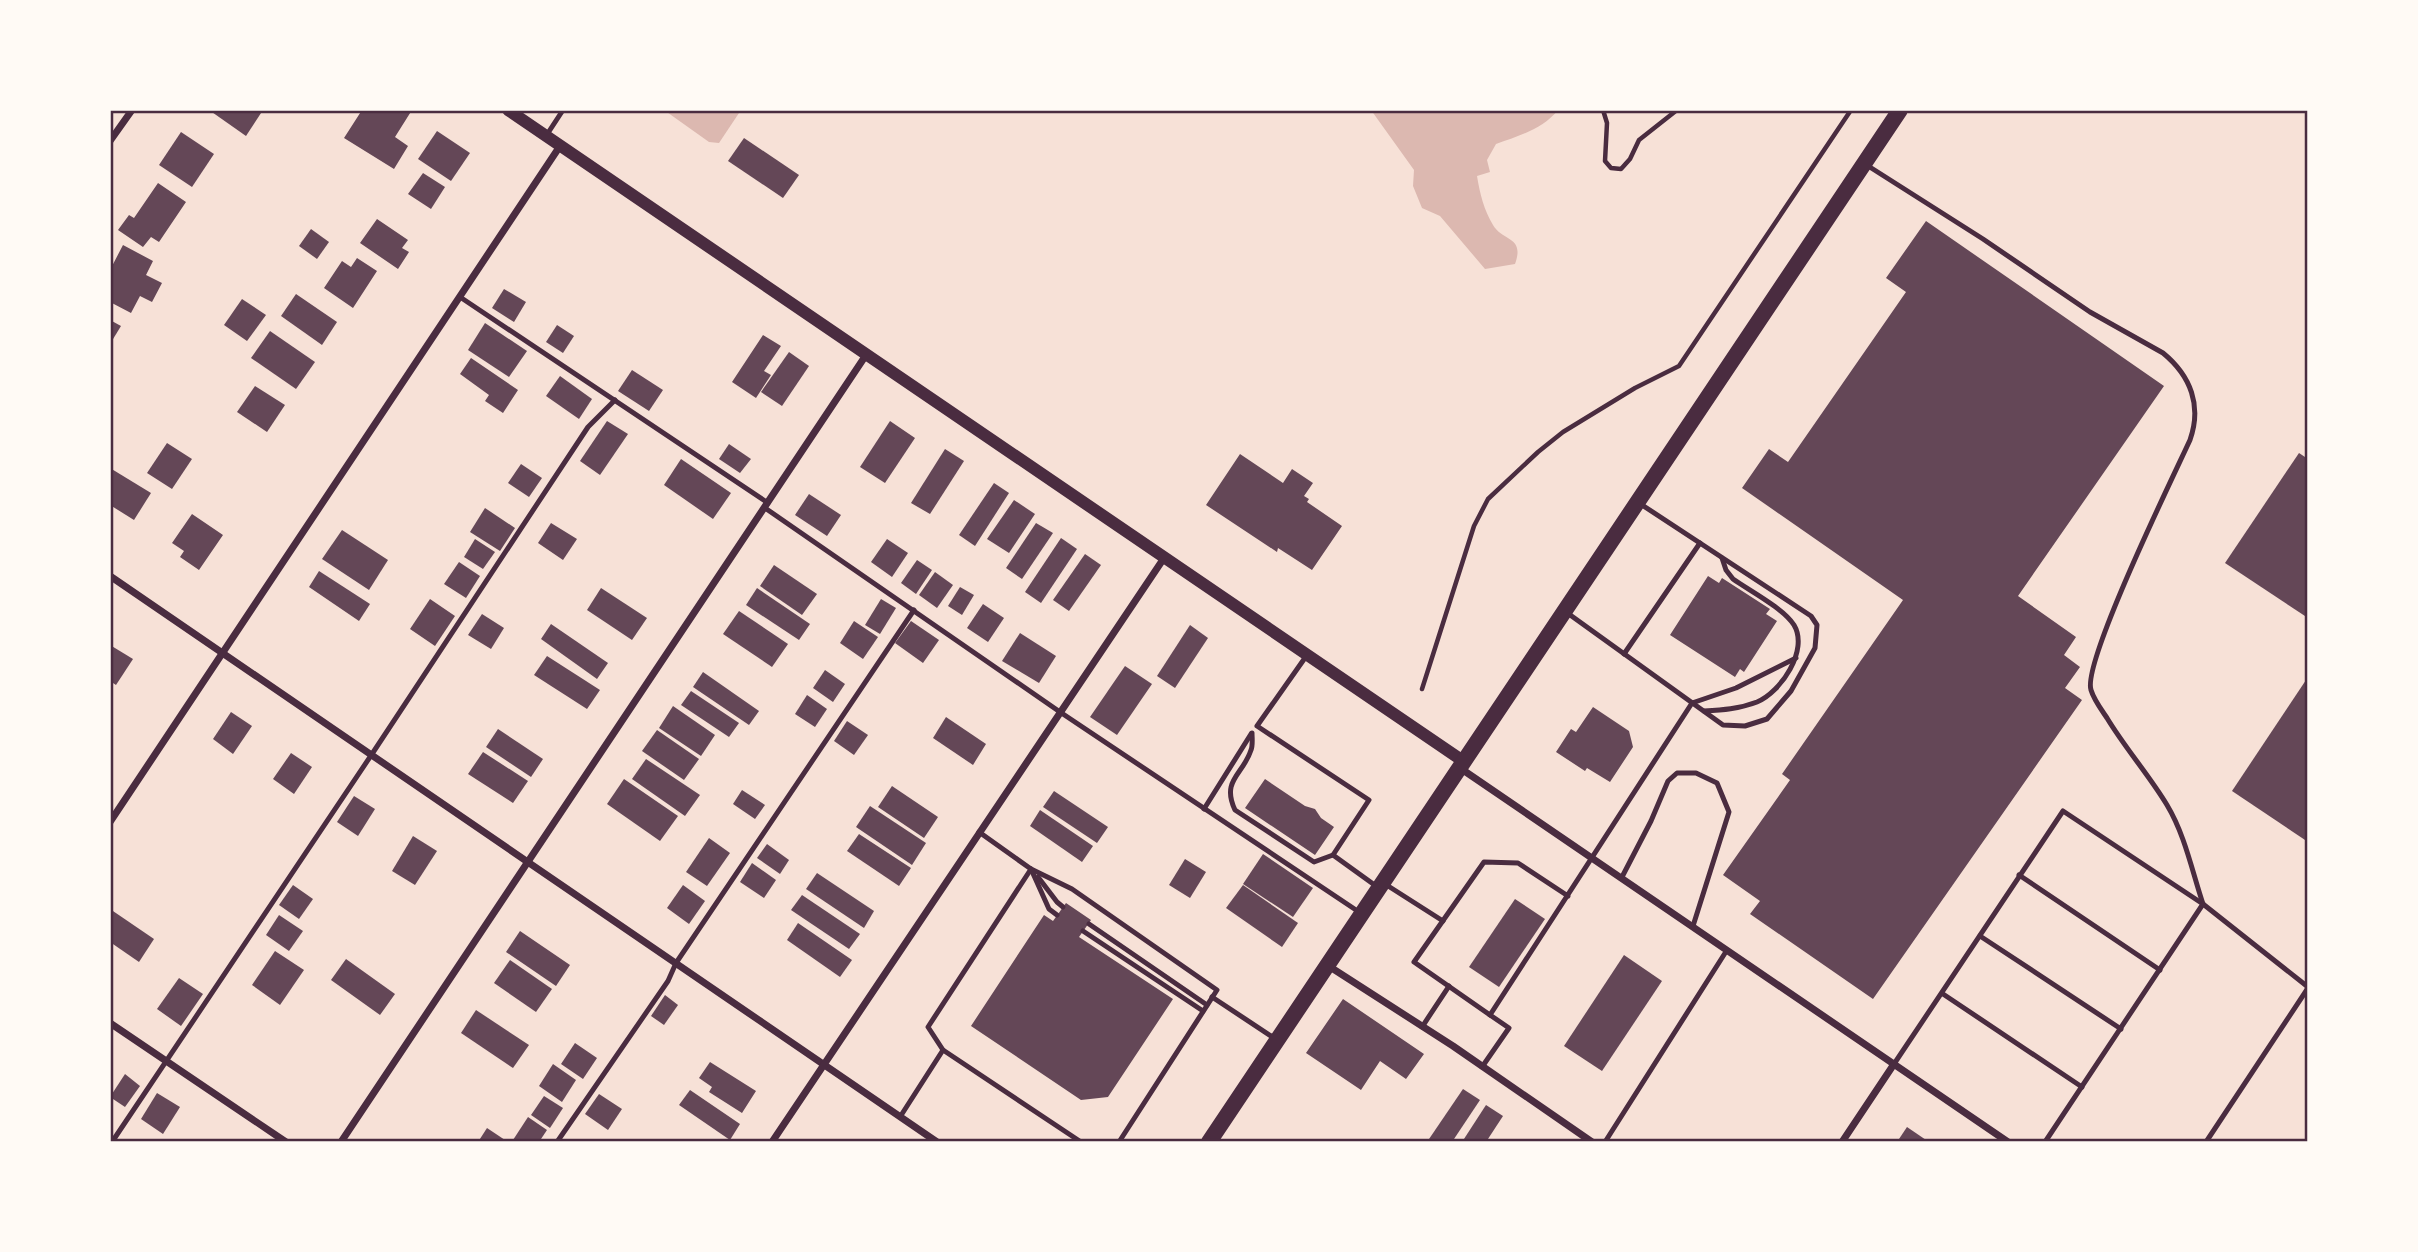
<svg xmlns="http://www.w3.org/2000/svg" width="2418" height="1252" font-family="'IBM Plex Sans',sans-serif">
	<rect width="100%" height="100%" fill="#f7e1d7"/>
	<g fill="#dcb8b0">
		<polygon points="664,110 738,110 739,113 719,143 709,142"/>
		<path d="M1371 110H1558C1543 129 1518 136 1496 144L1487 160 1490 172 1477 176C1480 194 1484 210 1493 225 1503 242 1525 236 1515 264L1485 269 1440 216 1422 208 1413 186 1414 170Z"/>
	</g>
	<g fill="#644757">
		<polygon points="209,110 263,110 246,136"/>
		<polygon points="362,110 412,110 395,137 408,146 394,169 344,138"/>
		<polygon points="437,131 470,153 451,181 418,159"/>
		<polygon points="181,132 214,154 192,187 159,165"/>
		<polygon points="744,138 799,175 783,198 728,161"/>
		<polygon points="423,173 445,187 431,209 408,194"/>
		<polygon points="158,183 186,202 159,242 151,237 143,247 118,230 129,215 134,218"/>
		<polygon points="377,219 408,240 402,248 409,252 398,269 360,243"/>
		<polygon points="1926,221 2164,386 2018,596 2076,637 2064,655 2080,667 2065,688 2082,700 1873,999 1750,914 1760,901 1723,875 1790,780 1782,774 1903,600 1742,488 1769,449 1788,462 1906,292 1886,278"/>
		<polygon points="311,229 329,242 317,259 299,246"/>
		<polygon points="123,245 153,261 146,275 162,283 152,302 140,296 131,313 110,302 110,270"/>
		<polygon points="357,258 377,271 353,308 324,288 342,261 351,267"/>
		<polygon points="504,289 526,302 514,322 492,308"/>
		<polygon points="296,294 337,322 322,345 281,316"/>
		<polygon points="242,299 266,315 247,341 224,325"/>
		<polygon points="110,320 121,326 110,344"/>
		<polygon points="485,323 527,351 509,377 468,350"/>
		<polygon points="557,325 574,336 563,353 546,342"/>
		<polygon points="270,331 315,362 296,389 251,358"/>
		<polygon points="763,335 781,346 764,371 771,375 756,398 732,382"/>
		<polygon points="789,352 809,366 782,406 761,392"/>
		<polygon points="471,358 518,390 503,413 485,401 489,395 460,374"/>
		<polygon points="632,370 663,390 649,411 618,391"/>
		<polygon points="560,376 592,399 579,419 546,396"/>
		<polygon points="255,386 285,405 267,432 237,412"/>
		<polygon points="607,421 628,434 600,475 580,461"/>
		<polygon points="890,421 915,438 885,483 860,467"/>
		<polygon points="167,443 192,459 172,489 147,473"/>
		<polygon points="729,444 751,459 740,473 719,459"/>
		<polygon points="945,449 964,461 930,514 911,503"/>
		<polygon points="2299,453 2308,459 2308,618 2225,563"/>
		<polygon points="1240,454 1283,483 1292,469 1313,483 1304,496 1309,499 1307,502 1342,526 1312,570 1278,548 1277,552 1206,505"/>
		<polygon points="681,459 731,493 713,519 664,485"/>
		<polygon points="521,464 542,478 529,497 508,483"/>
		<polygon points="110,468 151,493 134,520 110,505"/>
		<polygon points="994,483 1009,493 975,546 959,535"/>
		<polygon points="809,494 841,515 827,536 795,515"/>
		<polygon points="1014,500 1035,514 1009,553 987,539"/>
		<polygon points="485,508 515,528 500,551 470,532"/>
		<polygon points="192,514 223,535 199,570 180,557 184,551 172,543"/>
		<polygon points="551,523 577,539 563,560 538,543"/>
		<polygon points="1036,523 1053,533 1022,579 1006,568"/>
		<polygon points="342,530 388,560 369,590 322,559"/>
		<polygon points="1061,538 1077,549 1041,603 1025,592"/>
		<polygon points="475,539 495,552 483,569 464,557"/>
		<polygon points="887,539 908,553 892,577 871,562"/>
		<polygon points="1085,554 1101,565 1069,611 1053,600"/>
		<polygon points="917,560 932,570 916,594 901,583"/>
		<polygon points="459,562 480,576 466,598 444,584"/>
		<polygon points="774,565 817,594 802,615 760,586"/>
		<polygon points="319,571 370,604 359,621 309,587"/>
		<polygon points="935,572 953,585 937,608 919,595"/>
		<polygon points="1708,576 1719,583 1722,578 1770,609 1766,614 1777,621 1744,672 1740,669 1735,677 1670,635"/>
		<polygon points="960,587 974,595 962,615 948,606"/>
		<polygon points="601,588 647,618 632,640 587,610"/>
		<polygon points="757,588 810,624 799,640 746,605"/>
		<polygon points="430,599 455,616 435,646 410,629"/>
		<polygon points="881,599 896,608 880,634 865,625"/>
		<polygon points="983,604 1004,618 988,642 967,628"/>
		<polygon points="739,611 788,644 772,667 723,634"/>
		<polygon points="482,614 504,628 491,649 468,635"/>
		<polygon points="854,621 878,637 863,659 840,643"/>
		<polygon points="911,621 939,640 923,663 895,643"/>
		<polygon points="551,624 608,663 597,679 541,639"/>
		<polygon points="1190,625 1208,638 1175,688 1157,676"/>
		<polygon points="1020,633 1056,656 1039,683 1002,661"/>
		<polygon points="110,645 133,659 116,685 110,681"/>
		<polygon points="547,656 600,690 587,709 534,675"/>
		<polygon points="1125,666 1152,684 1117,735 1090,717"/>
		<polygon points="825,670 845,684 833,702 813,688"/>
		<polygon points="703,672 759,711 749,725 693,687"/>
		<polygon points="2308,677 2308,842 2232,791"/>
		<polygon points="691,691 739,723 729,737 681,705"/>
		<polygon points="807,695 827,709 815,727 795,714"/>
		<polygon points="673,706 715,735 701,756 659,728"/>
		<polygon points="1593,707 1629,731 1633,747 1610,782 1587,768 1585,771 1556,752 1571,729 1576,732"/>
		<polygon points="231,712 252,726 233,754 213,739"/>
		<polygon points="946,717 986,744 973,765 933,738"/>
		<polygon points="847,721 868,735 854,755 834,741"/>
		<polygon points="498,729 543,759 531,777 486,747"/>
		<polygon points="657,730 699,759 684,780 642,751"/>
		<polygon points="483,752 528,781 513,803 468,774"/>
		<polygon points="291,753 312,767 294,794 273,779"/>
		<polygon points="646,759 700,795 685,816 632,779"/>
		<polygon points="624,779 678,816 660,841 607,804"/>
		<polygon points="1265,779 1305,806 1315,809 1321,818 1334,827 1315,855 1245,808"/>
		<polygon points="892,786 938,817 924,838 878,807"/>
		<polygon points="742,790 765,805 755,819 733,804"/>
		<polygon points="1054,791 1108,827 1097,843 1043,807"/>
		<polygon points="354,796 375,809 358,836 337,822"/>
		<polygon points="870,806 926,843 912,865 856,827"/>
		<polygon points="1040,810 1093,846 1082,862 1030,826"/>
		<polygon points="859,834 911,868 899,886 847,851"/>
		<polygon points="413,836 437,851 415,885 392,871"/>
		<polygon points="709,838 730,853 707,886 686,872"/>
		<polygon points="767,844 789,860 780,874 757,858"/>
		<polygon points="1263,854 1313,888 1293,917 1243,884"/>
		<polygon points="1185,859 1206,872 1190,898 1169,885"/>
		<polygon points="752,863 776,880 764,898 740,882"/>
		<polygon points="817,873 874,911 864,928 806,889"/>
		<polygon points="293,885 313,899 299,919 279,905"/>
		<polygon points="683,885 705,901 689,924 667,908"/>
		<polygon points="1243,885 1298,923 1282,947 1226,908"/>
		<polygon points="802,895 860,934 849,949 791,910"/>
		<polygon points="1515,899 1545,919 1499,987 1469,967"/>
		<polygon points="1066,903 1091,920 1079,937 1173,999 1108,1097 1081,1100 971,1026 1044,915 1053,921"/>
		<polygon points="110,909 154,939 139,962 110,942"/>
		<polygon points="279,915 303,931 289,951 266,935"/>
		<polygon points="798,923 852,960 840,977 787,940"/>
		<polygon points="520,931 570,965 556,986 506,952"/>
		<polygon points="275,951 304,970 280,1005 252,985"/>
		<polygon points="1624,955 1662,981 1602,1071 1564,1046"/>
		<polygon points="346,959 395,994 380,1015 331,980"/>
		<polygon points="510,960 552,989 536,1012 494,983"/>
		<polygon points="179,978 203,994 181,1026 157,1009"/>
		<polygon points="665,995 678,1005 664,1025 651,1016"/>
		<polygon points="1343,999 1424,1054 1406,1079 1380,1061 1361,1090 1306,1053"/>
		<polygon points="476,1010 529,1045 513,1068 461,1033"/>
		<polygon points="575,1043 597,1058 583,1079 561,1064"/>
		<polygon points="710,1062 756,1091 742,1113 709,1092 712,1087 699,1078"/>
		<polygon points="553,1064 576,1080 562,1102 539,1086"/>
		<polygon points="125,1074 140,1086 125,1107 110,1097"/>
		<polygon points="1463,1089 1480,1100 1452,1142 1427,1142"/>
		<polygon points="690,1090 740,1124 730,1140 679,1105"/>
		<polygon points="157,1093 180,1107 163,1134 141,1119"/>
		<polygon points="599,1094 622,1109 608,1130 585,1114"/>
		<polygon points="544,1096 563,1108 550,1128 531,1115"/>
		<polygon points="1486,1105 1503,1116 1486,1142 1462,1142"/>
		<polygon points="528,1117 547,1130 539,1142 515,1142 513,1140"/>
		<polygon points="1907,1127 1929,1142 1897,1142"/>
		<polygon points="487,1128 508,1142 478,1142"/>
	</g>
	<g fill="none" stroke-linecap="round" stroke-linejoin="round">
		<g stroke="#4a2c40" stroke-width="4.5">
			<polyline points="1603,110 1607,123 1605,161 1611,168 1621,169 1630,159 1639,140 1677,110"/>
			<polyline points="1422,689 1474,526 1488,499 1538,452 1563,432 1635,388 1679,366 1851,110"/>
		</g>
		<g stroke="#4a2c40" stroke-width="5">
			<polyline points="546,136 563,110"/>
			<path d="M1865 164 1983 239 2090 312 2163 353C2191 376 2202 406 2190 440 2173 477 2082 663 2091 690 2094 700 2101 709 2107 718 2125 748 2149 775 2167 805 2185 835 2192 871 2203 904"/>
			<polyline points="460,297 768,503"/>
			<polyline points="765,508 1060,712 1359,912"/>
			<polyline points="1566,612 1723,725 1745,726 1767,719 1791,691 1815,648 1817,625 1811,616 1639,503"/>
			<polyline points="1624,654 1700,543"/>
			<polyline points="1307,655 1257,726 1369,800 1333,855 1376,886"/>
			<path d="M1704 711C1722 710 1739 709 1757 702 1781 692 1809 650 1794 625 1783 608 1750 591 1733 579L1726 570 1722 558"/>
			<path d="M1252 733C1252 738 1253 745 1251 750 1243 775 1221 780 1235 810L1314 862 1333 855"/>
			<polyline points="1204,809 1251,734"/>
			<polyline points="979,832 1031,869 1072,889 1217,990 1119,1142"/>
			<polyline points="1031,869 928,1027 943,1050 1081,1142"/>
			<polyline points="1031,869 1049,909 1057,915"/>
			<polyline points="2019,875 2160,970"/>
			<polyline points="1038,877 1057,902 1063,907"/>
			<polyline points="1622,877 1651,821 1668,781 1677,773 1696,773 1717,783 1729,812 1693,926"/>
			<polyline points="1385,884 1443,921"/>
			<polyline points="1568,896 1518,863 1484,862 1414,962 1490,1015 1692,703 1736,688 1796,658"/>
			<polyline points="1089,924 1207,1005"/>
			<polyline points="1083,931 1203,1011"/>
			<polyline points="1980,936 2121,1029"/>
			<polyline points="1943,994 2082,1087"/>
			<polyline points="1212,997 1274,1038"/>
			<polyline points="1422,1027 1449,986"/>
			<polyline points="1894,1064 2063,811 2203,904"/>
			<polyline points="1482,1067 1509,1028 1490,1015"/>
			<polyline points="900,1117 943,1050"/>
			<polyline points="112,1142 372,754 588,427 615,400"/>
			<polyline points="557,1142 668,981 676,963 914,610"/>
			<polyline points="1605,1142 1727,950"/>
			<polyline points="2045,1142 2203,904 2308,987"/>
			<polyline points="2206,1142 2308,988"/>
		</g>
		<g stroke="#4a2c40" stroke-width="7">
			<polyline points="110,141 132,110"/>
			<polyline points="110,576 937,1142"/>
			<polyline points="1460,768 2008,1142"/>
			<polyline points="110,822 560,146"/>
			<polyline points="1327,965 1453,1046 1592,1142"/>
			<polyline points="110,1023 286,1142"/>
			<polyline points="341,1142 866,355"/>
			<polyline points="772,1142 1164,558"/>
			<polyline points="1842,1142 1894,1064"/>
		</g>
		<polyline stroke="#4a2c40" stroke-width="12" points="508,110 1463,761"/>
		<polyline stroke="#4a2c40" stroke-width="16" points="1209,1142 1900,110"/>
	</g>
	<rect width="2418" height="1252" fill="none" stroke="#fffaf5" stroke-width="224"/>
	<rect x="112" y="112" width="2194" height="1028" fill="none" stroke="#4a2c40" stroke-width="2.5"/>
</svg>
